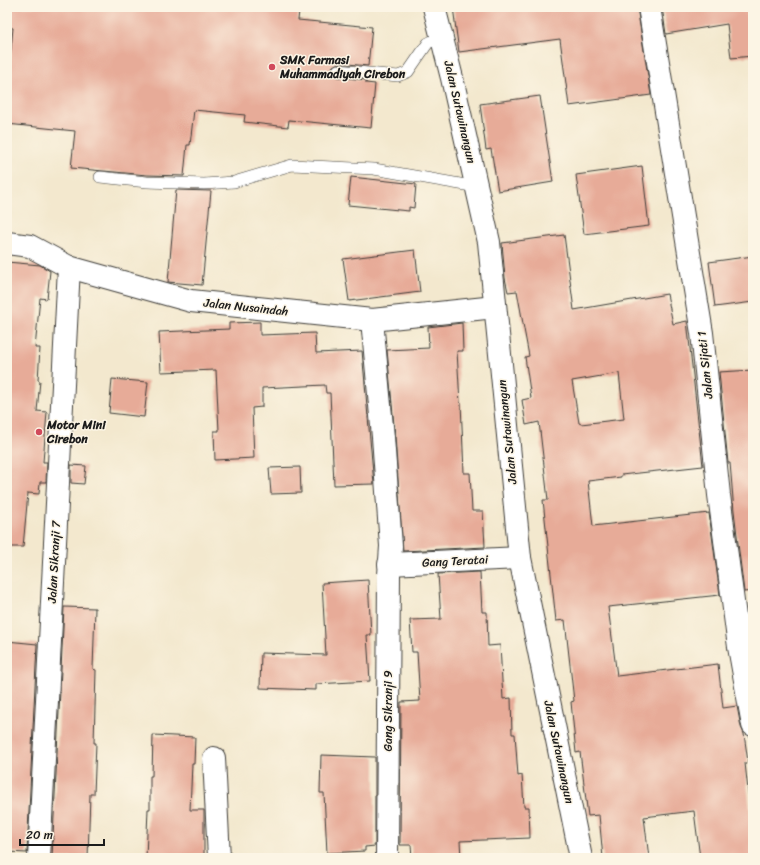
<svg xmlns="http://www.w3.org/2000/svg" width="760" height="865" font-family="Sriracha,sans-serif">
	<rect width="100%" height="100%" fill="#fcf5e5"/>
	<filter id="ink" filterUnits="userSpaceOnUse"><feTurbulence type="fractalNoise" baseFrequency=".025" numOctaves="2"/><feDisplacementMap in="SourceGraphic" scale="8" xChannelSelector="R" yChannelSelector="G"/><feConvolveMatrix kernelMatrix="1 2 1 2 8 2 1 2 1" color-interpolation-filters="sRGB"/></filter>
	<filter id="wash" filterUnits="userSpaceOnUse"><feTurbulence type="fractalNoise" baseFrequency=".012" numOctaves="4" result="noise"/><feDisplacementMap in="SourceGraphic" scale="16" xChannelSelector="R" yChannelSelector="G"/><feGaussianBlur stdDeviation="0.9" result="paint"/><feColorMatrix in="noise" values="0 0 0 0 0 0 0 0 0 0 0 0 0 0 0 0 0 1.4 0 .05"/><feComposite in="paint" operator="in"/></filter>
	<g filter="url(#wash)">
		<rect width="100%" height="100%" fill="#f3e8ce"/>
		<g id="blocks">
			<g fill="#e7ab98" fill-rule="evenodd">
				<polygon points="7,7 233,7 255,9 255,7 299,11 298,20 372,27 368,66 338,63 333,66 331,70 334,75 337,77 366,80 366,83 375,84 371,128 289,120 288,127 244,122 245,115 194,110 190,145 187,145 184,176 147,175 71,168 75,131 7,124 7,91 13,28 7,27"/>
				<polygon points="453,7 637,7 651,95 569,106 560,39 459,52"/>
				<polygon points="662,7 753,7 753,56 731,58 727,24 666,34"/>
				<polygon points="540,96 553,182 498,191 491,149 486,150 480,104"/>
				<polygon points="642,166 649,226 584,234 576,175"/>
				<polygon points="351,177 416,184 414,208 409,207 409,211 348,205"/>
				<polygon points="176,190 211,191 202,285 168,282"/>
				<path d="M564 235 574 310 667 294 673 324 687 321 703 466 621 475V477L588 481 593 526 709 513 720 595 608 607 617 676 718 664 723 708 737 706 741 727 744 734 748 762 745 763 751 818H753V858H700L694 811 644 817 649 858H603L599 815 588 816 580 752 576 753 571 702 574 701 565 620 556 621 543 500H548L539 422 526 425 522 400 531 398 525 357 529 356 517 291 508 292 505 278 502 243ZM619 373 624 419 581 424 579 423 572 381Z"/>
				<polygon points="415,250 420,292 349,301 343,259"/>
				<polygon points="753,256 753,302 715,307 709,262"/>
				<polygon points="7,262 40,265 50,271 47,299 40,298 35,348 40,348 38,380 40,381 37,411 47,412 43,462 47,462 46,482 40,482 39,494 28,493 23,547 7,547"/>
				<polygon points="260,322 260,335 315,333 316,353 362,351 374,484 334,485 330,393 326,393 325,385 262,388 262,407 252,408 254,458 215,460 214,431 219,431 216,370 161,372 159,332 229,329 229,323"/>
				<polygon points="462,323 463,351 457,351 460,403 461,403 464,473 470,473 472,511 483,511 485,547 403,551 395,436 387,350 429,348 428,327"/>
				<polygon points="753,370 753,591 744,592 734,511 730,463 728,463 719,372"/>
				<polygon points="112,379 148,382 144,417 109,413"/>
				<polygon points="71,465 86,466 84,484 71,483"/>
				<polygon points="300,467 301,493 271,494 269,468"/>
				<polygon points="480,572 482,612 487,612 488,646 500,645 503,699 511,698 512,734 515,734 518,776 522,775 524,807 529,807 530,838 460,841 461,858 412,858 411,845 400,845 401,702 420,701 417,652 412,652 410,620 441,619 438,574"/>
				<polygon points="368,580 371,635 367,635 370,681 316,684 316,690 260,688 261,653 326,655 322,583"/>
				<polygon points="64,607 95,608 93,669 96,670 94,743 96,743 94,794 90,794 88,858 52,858"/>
				<polygon points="7,641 37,644 27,853 7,852"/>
				<polygon points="153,735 195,737 194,764 192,764 190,810 204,810 204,858 146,858 148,809 150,809 150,776 152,776"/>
				<polygon points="321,755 375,757 375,846 365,847 365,851 327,853 324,793 320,793"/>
			</g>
		</g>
	</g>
	<g filter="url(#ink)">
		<use href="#blocks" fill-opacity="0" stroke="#3c3b37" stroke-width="1"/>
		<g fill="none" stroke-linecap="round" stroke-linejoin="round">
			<defs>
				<g id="lane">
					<polyline points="338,70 398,76 408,72 428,43 442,36"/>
					<polyline points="100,177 147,182 204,184 234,182 292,165 374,169 477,187"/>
				</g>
				<g id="street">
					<polyline points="434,7 452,78 489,242 520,558 581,858"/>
					<polyline points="649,7 702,333 719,495 739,647 753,725"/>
					<polyline points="7,243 30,246 69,267 191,301 372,320 495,307"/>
					<polyline points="372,320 383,437 391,546 389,575 387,858"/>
					<polyline points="389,564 520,558"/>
					<polyline points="214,758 219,858"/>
					<polyline points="39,858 69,267"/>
				</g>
			</defs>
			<use href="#lane" stroke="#3c3b37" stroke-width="12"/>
			<use href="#street" stroke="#3c3b37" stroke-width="24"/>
			<use href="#lane" stroke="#fff" stroke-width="11"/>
			<use href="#street" stroke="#fff" stroke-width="22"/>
		</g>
	</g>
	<g fill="#d1495b" stroke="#fcf5e5" stroke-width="1.5">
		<circle cx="272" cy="67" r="4"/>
		<circle cx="39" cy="432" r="4"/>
	</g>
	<g text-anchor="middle" stroke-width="3" stroke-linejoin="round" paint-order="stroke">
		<g font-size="12" font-weight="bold" fill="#1c1c1c" stroke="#fcf5e5" text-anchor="start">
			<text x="280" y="64">SMK Farmasi<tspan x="280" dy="14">Muhammadiyah Cirebon</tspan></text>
			<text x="47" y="429">Motor Mini<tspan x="47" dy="14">Cirebon</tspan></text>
		</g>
		<g font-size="12" fill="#1c1c1c" stroke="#fcf5e5">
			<text transform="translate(460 112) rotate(77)" y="4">Jalan Sutawinangun</text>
			<text transform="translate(246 307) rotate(6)" y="4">Jalan Nusaindah</text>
			<text transform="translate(705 365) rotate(-96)" y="4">Jalan Sijati 1</text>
			<text transform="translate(507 432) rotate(-96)" y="4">Jalan Sutawinangun</text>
			<text transform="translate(455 561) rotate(-3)" y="4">Gang Teratai</text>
			<text transform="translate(54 562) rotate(-87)" y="4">Jalan Sikranji 7</text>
			<text transform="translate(388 711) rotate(-90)" y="4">Gang Sikranji 9</text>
			<text transform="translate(559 752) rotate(78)" y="4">Jalan Sutawinangun</text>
		</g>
	</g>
	<rect width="760" height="865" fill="none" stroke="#fcf5e5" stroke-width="24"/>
	<path d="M20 839v6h84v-6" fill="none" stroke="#1c1c1c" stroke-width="2"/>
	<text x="26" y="839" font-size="12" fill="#1c1c1c" stroke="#fcf5e5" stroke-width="3" paint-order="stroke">20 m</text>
</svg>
